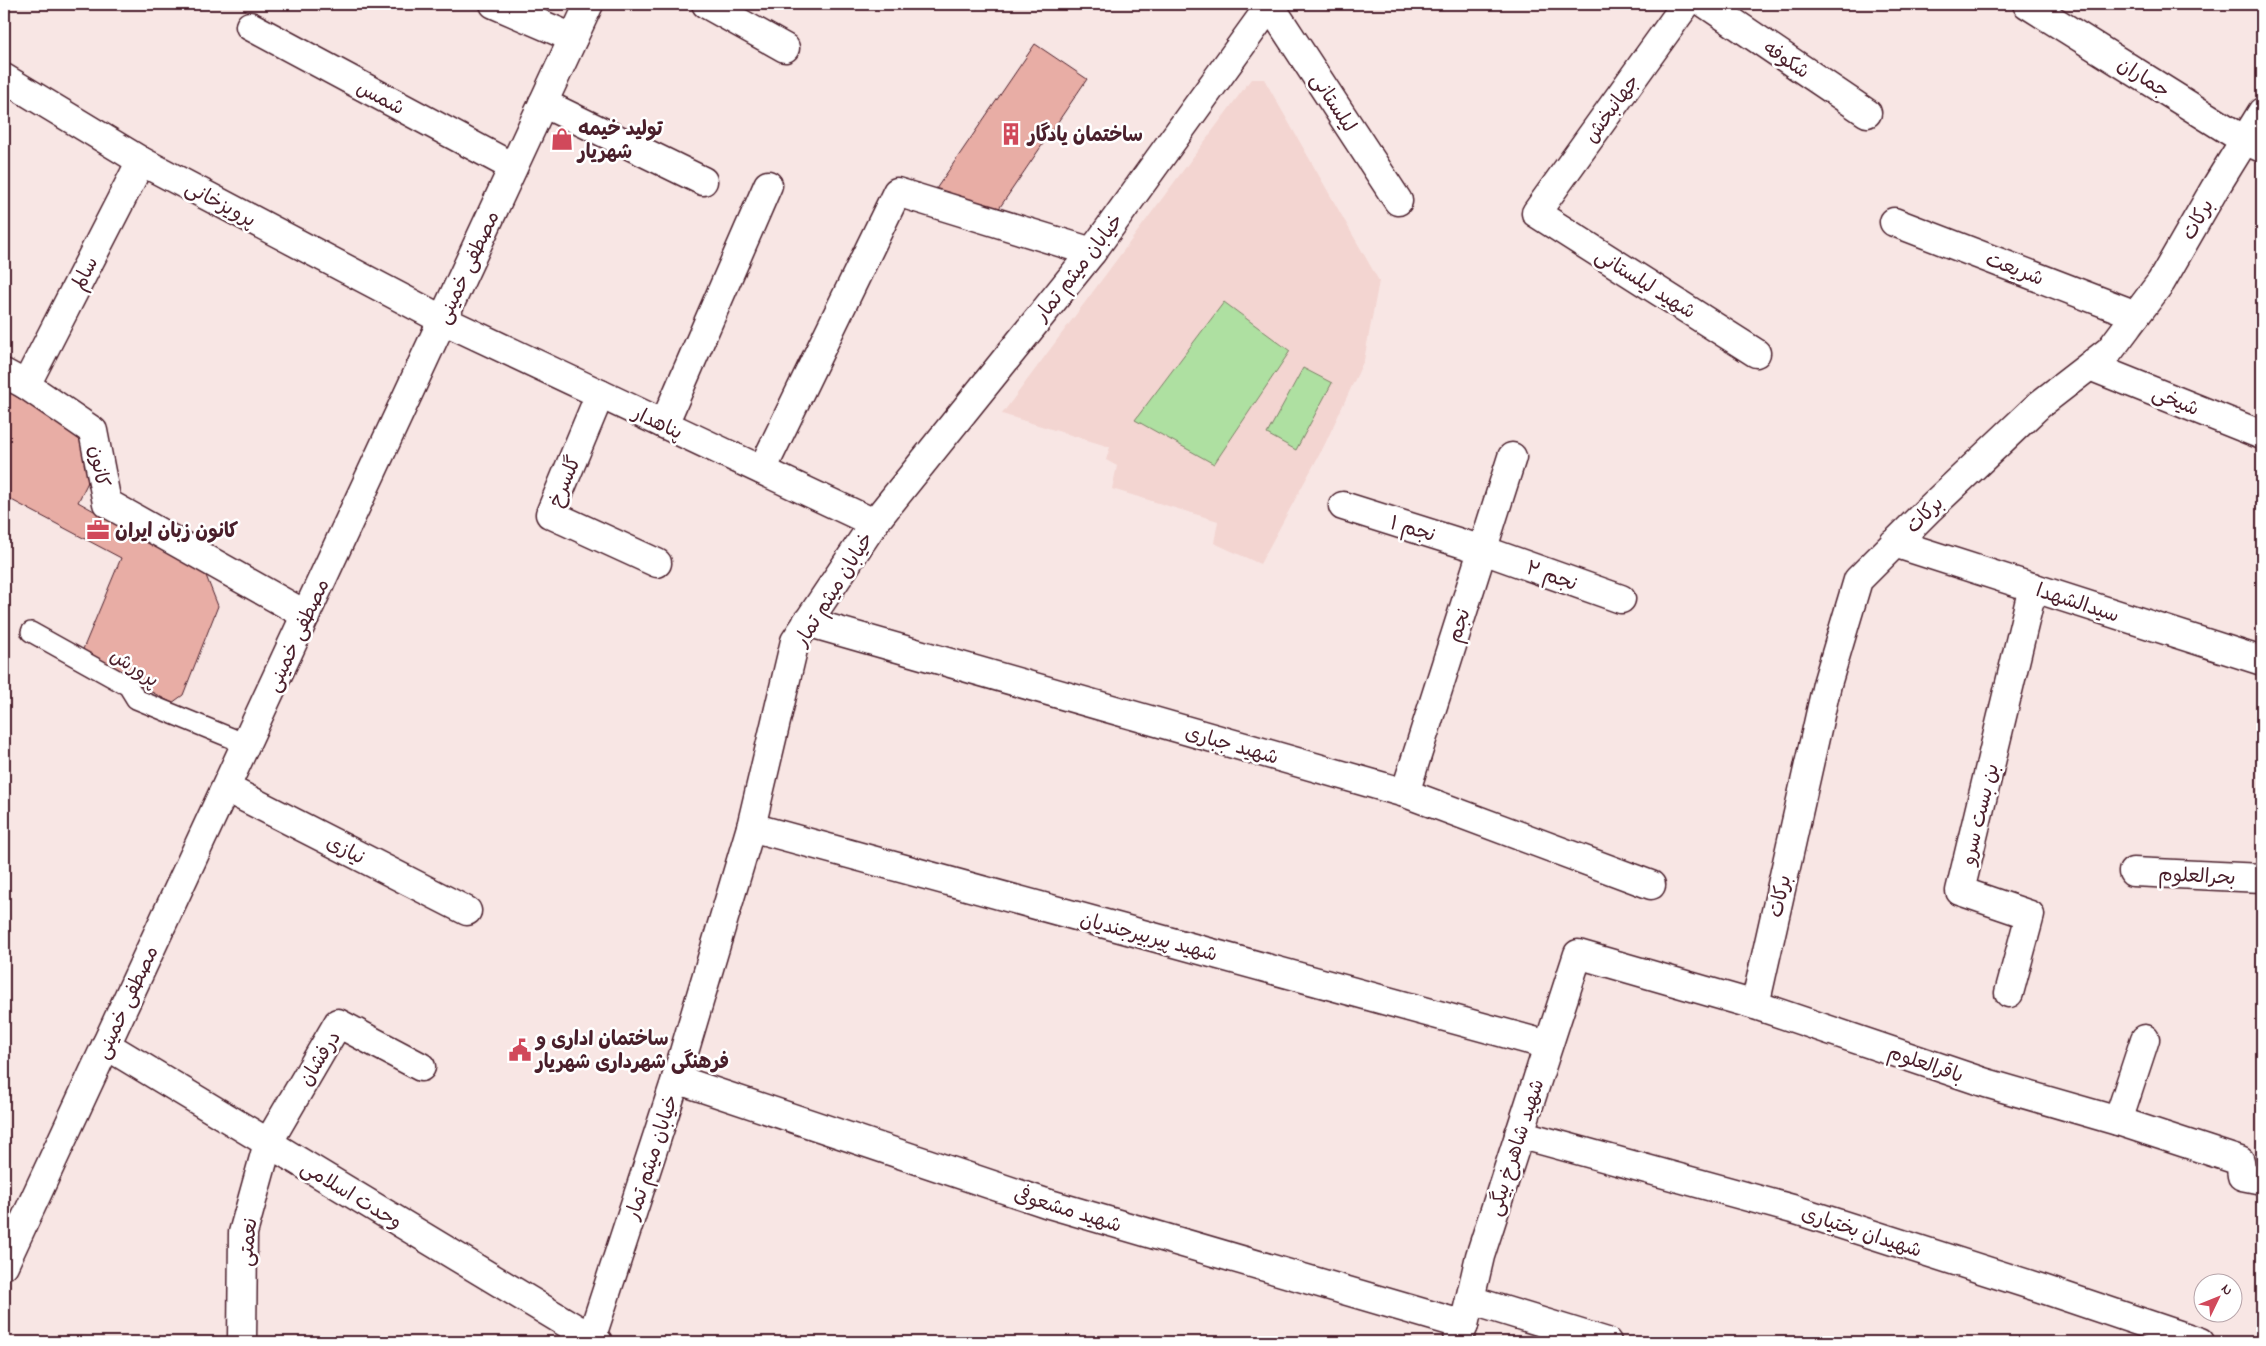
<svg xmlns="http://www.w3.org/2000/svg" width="2266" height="1346" font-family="'Indie Flower','Playpen Sans Arabic',sans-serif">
	<rect width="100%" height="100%" fill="#f8e6e4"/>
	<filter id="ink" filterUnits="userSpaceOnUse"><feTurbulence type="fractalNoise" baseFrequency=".02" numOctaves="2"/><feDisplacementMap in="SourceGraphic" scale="10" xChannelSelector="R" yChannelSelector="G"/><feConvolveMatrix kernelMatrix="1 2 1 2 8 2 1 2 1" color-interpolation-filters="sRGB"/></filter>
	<g filter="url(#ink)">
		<polygon fill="#f3d5d1" points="1251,79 1264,79 1379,281 1364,360 1324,446 1260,564 1214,543 1218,521 1112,489 1117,466 1106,460 1110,447 1002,414"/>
		<g fill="#aee0a1" stroke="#7c8066">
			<polygon points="1224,302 1290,351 1214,464 1135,420"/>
			<polygon points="1303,368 1332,383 1296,450 1267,434"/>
		</g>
		<g fill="#e8ada5" stroke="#4a1f2b">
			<polygon points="1035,44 1087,79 998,210 936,189"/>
			<polygon points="10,393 81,433 90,478 78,502 205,573 218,606 183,695 172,703 81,654 121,558 4,496 4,405"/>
		</g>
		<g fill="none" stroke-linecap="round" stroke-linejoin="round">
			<defs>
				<polyline id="service" points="31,632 128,686 136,699 246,744"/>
				<g id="minor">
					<polyline points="494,4 573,38"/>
					<polyline points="706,4 785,48"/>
					<polyline points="1269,4 1398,201"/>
					<polyline points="1686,4 1536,213 1756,353"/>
					<polyline points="1706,4 1867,113"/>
					<polyline points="2027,4 2244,140 2262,148"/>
					<polyline points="250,26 513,167"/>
					<polyline points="4,78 141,161 443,320 874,523"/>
					<polyline points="543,103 703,181"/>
					<polyline points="1894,222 2136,315"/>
					<polyline points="2090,366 2262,435"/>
					<polyline points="4,373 26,385 93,431 107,503 306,615"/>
					<polyline points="26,385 141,161"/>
					<polyline points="600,394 550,514 657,563"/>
					<polyline points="664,424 768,185"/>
					<polyline points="762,470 897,192 1092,252"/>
					<polyline points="1343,506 1483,550 1621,599"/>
					<polyline points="1894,543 2262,661"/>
					<polyline points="807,622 1405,793 1651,885"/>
					<polyline points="226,788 467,911"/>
					<polyline points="1405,793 1512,457"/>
					<polyline points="751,827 1548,1045"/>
					<polyline points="2133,872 2262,878"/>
					<polyline points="2009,993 2030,915 1960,891 2033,587"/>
					<polyline points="1755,1005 1827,684 1858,580 1928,510 2039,405 2110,350 2161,282 2215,188 2262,112"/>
					<polyline points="106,1045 598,1342"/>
					<polyline points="676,1079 1046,1203 1464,1325"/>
					<polyline points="2118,1121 2145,1039"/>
					<polyline points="1519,1134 1796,1210 2040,1288 2200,1342"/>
					<polyline points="1470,1300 1607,1342"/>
					<polyline points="242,1342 243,1233 268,1143 338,1023 421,1067"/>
					<polyline points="590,1342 676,1079 751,827 795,641 874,523 1092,252 1271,4"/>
					<polyline points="1457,1342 1464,1325 1480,1256 1578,954 1755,1005 1986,1083 2118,1121 2240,1161 2242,1176 2262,1180"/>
				</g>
				<polyline id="secondary" points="4,1265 589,4"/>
			</defs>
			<use href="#service" stroke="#4a1f2b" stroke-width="22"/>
			<use href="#minor" stroke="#4a1f2b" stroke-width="31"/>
			<use href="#secondary" stroke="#4a1f2b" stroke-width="31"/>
			<use href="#service" stroke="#fff" stroke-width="19"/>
			<use href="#minor" stroke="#fff" stroke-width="28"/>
			<use href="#secondary" stroke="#fff" stroke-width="28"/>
		</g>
	</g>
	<defs>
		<symbol id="building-bare" viewBox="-9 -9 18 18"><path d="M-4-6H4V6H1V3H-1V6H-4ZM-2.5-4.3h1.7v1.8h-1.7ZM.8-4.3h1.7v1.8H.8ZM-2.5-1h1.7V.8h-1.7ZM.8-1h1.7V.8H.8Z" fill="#d1495b" stroke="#fff" stroke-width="2.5" paint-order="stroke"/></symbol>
		<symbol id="shop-bare" viewBox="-9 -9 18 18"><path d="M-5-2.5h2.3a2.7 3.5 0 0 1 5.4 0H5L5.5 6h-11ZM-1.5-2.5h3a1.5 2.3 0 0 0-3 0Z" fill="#d1495b" stroke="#fff" stroke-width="2.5" paint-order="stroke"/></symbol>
		<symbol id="office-bare" viewBox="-9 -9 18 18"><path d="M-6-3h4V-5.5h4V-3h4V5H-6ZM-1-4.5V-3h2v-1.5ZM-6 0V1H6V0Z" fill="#d1495b" stroke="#fff" stroke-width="2.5" paint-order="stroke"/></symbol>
		<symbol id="civic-bare" viewBox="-9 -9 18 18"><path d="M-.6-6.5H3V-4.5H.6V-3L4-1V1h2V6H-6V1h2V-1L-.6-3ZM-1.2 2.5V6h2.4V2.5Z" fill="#d1495b" stroke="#fff" stroke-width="2.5" paint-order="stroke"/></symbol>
	</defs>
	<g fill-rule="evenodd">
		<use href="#building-bare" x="995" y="118" width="32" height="32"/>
		<use href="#shop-bare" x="546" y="123" width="32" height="32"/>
		<use href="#office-bare" x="82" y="514" width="32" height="32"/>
		<use href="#civic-bare" x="504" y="1034" width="32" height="32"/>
	</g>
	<g text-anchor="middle" stroke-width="5" stroke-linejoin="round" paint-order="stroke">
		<g font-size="20" fill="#4a1f2b" stroke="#fff">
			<text transform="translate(1787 59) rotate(34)" y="7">شکوفه</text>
			<text transform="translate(2144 77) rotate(32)" y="7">جماران</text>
			<text transform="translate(381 97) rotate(28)" y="7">شمس</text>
			<text transform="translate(1334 102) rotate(57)" y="7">لیلستانی</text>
			<text transform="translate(1611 108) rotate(-54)" y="7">جهانبخش</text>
			<text transform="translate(221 203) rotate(28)" y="7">پرویزخانی</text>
			<text transform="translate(2197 219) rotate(-60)" y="7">برکات</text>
			<text transform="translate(467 267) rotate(-65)" y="7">مصطفی خمینی</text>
			<text transform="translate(1078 267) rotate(-52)" y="7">خیابان میثم تمار</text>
			<text transform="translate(2015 268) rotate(21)" y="7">شریعت</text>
			<text transform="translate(84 273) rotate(-63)" y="7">سالم</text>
			<text transform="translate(1646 283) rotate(32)" y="7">شهید لیلستانی</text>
			<text transform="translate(2176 400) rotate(22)" y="7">شیخی</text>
			<text transform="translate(658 422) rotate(25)" y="7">پناهدار</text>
			<text transform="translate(100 466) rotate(80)" y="7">کانون</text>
			<text transform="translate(564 481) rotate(-67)" y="7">گلسرخ</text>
			<text transform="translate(1924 514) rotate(-44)" y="7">برکات</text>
			<text transform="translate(1413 528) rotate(17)" y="7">نجم ۱</text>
			<text transform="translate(1552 575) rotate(20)" y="7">نجم ۲</text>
			<text transform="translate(833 589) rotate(-58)" y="7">خیابان میثم تمار</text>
			<text transform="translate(2078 602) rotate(18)" y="7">سیدالشهدا</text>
			<text transform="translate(1458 625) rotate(-72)" y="7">نجم</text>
			<text transform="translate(297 635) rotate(-65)" y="7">مصطفی خمینی</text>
			<text transform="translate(135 667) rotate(33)" y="7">پرورش</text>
			<text transform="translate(1232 744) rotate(16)" y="7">شهید جباری</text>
			<text transform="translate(1979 814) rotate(-76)" y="7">بن بست سرو</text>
			<text transform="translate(346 849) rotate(27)" y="7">نیازی</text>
			<text transform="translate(2197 875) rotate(3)" y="7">بحرالعلوم</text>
			<text transform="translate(1779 896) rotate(-77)" y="7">برکات</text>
			<text transform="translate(1149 936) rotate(15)" y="7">شهید پیربیرجندیان</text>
			<text transform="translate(126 1002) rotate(-65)" y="7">مصطفی خمینی</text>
			<text transform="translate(319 1058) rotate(-58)" y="7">درفشان</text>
			<text transform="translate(1926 1063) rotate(19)" y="7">باقرالعلوم</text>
			<text transform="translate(1515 1147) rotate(-72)" y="7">شهید شاهرخ بیگی</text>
			<text transform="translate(651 1157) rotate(-72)" y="7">خیابان میثم تمار</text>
			<text transform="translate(352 1194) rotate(31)" y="7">وحدت اسلامی</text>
			<text transform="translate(1068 1209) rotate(17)" y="7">شهید مشعوفی</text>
			<text transform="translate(1862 1231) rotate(18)" y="7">شهیدان بختیاری</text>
			<text transform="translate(247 1242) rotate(-84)" y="7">نعمتی</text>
		</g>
		<g font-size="20" font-weight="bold" fill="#4a1f2b" stroke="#fff" text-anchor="start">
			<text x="578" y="135">تولید خیمه<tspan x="578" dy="23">شهریار</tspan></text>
			<text x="1028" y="141">ساختمان یادگار</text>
			<text x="115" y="537">کانون زبان ایران</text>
			<text x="536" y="1045">ساختمان اداری و<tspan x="536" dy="23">فرهنگی شهرداری شهریار</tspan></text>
		</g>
	</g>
	<rect width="2266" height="1346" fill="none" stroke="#fff" stroke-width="20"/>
	<rect x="10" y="10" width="2246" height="1326" fill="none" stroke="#4a1f2b" stroke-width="2" filter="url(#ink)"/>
	<g transform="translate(2218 1298) rotate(47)"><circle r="24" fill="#ffffff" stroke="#b7a5aa"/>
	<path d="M0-4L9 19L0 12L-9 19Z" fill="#d1495b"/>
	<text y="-8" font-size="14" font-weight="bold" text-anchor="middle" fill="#4a1f2b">N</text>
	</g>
</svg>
